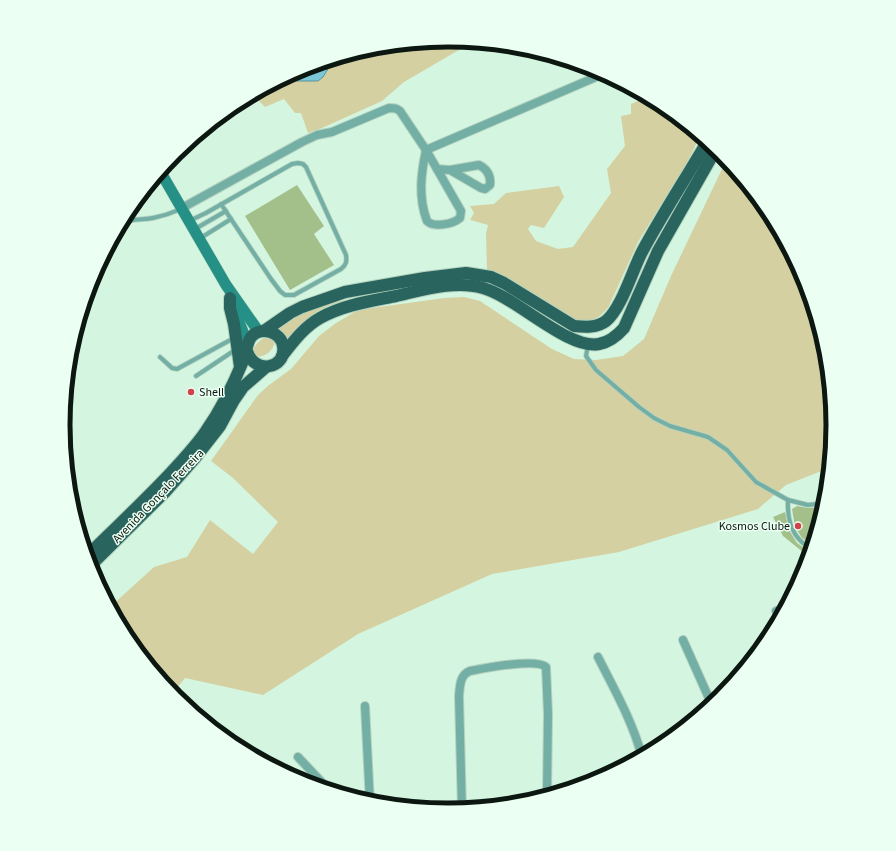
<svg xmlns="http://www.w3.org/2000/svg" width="896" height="851" font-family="'Source Sans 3',sans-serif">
	<rect width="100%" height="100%" fill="#d4f6e0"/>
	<g fill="#d4d0a1">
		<polygon points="448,40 465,42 464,47 404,82 382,101 322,128 308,133 301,113 295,113 284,99 265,107 253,95 285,78 295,81 323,77 334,59 373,47"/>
		<path d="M635 90 662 105 700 136 688 161 638 242 609 306C597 322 587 324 569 318L501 275 487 270 486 234 488 225 470 220 474 213 470 206 494 204 506 193 559 186 564 197 544 228 531 225 528 229 536 241 558 249 573 247 611 193 607 169 625 146 621 116 631 114V104L638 101Z"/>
		<polygon points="731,166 769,212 804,278 826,351 833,426 829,468 786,485 758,509 619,552 492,574 358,634 263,695 185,678 172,694 127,639 110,607 154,567 187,557 210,520 253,554 278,522 233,478 211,461 258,395 269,385 291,369 319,336 336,323 358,310 444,298 464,297 480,301 552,349 574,359 596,360 623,356 644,339 671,276 722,169"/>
		<path d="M354 297C342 301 330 305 318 311 306 319 296 331 286 342L277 328 304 312 314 308Z"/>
		<path d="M269 336 273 337 275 342C272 352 266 356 256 357L252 351C256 344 261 338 269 336Z"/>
	</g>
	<polygon fill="#7bc8d8" stroke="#59939c" points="334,59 323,77 318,81 295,81 285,78 301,69"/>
	<g fill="#a4c08a">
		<polygon points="297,185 324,226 314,234 334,265 290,290 245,216"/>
		<polygon points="797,506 808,508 824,507 813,545 802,538 795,527 792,509"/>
		<polygon points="785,512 789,530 797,543 810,552 809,557 783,536 773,517"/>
	</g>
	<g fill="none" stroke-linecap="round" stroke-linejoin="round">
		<defs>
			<g id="service">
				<path d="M189 221 206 213 292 164 298 163 303 164 306 167 346 255C347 262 346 265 341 269L294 295H285L280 291 271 279 221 204"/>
				<path d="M121 223C132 218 143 220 153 218 163 216 172 213 181 209"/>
				<polyline points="195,229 226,211"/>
				<polyline points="199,239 231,219"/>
				<polyline points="588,345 586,356 596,370 639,407 654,418 670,426 708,437 727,450 756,482 788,500 808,505 825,503"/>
				<polyline points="160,357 172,368 177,369 234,338"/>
				<polyline points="196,376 235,350"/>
				<path d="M788 500C787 521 792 539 812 549"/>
			</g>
			<g id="minor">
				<polyline points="426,150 603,74"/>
				<path d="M426 150C421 174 418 197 427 221 434 228 453 224 460 218L461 211 437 169"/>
				<path d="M182 208 302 142 317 135 332 132 389 108C394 108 396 108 400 111L426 150 437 169 450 170 479 165C487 169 491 176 490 185L485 189 481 188 450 170"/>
				<polyline points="776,611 780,619"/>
				<polyline points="683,640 712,705"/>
				<path d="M598 657C614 689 633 722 642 757"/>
				<polyline points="365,706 370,803"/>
				<polyline points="298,757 330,791"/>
				<path d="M462 810 459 696C460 685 460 675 470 671 485 668 537 658 546 667L548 714 547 796"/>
			</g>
			<g id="secondary">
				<polyline points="160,171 226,285 259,332"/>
				<polyline points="235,312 248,344"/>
			</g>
			<g id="trunk">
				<polyline points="230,298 230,308 234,324 240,367"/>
				<path d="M264 331 290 313 302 307 345 292 425 278 466 273 491 277 504 283 574 326C585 327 597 328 606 321 622 308 633 268 643 250 663 213 686 178 707 142"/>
				<path d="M282 356C293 342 304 327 320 318 343 305 371 301 396 296 423 290 455 280 483 288 516 297 568 350 599 344 610 342 617 336 624 328L658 251 716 149"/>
				<path d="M87 556C117 526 149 497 177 466 187 455 198 443 206 431 220 411 234 383 243 361 247 353 246 342 252 336 262 326 281 332 283 346 287 369 254 375 247 351"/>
				<polyline points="90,566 165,492 195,458 220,426 234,400 243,387 266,367"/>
			</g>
		</defs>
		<use href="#service" stroke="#b4d2bf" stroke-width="5.5"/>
		<use href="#minor" stroke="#b4d2bf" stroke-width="10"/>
		<use href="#secondary" stroke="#b4d2bf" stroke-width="12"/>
		<use href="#trunk" stroke="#b4d2bf" stroke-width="14"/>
		<use href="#service" stroke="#74afa6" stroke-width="4"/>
		<use href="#minor" stroke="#74afa6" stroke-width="8"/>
		<use href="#secondary" stroke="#259085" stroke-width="11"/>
		<use href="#trunk" stroke="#29655e" stroke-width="12"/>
	</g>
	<g fill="#d2424a" stroke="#ebfff2" stroke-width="1.5">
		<circle cx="191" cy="392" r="4"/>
		<circle cx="798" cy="526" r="4"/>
	</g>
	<g text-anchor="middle" stroke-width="3" stroke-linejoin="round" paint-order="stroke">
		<g font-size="12" fill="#0b1710" stroke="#ebfff2" text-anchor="start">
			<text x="199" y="396">Shell</text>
			<text x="790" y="530" text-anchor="end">Kosmos Clube</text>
		</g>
		<g font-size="12" fill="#0b1710" stroke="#ebfff2">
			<text transform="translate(158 496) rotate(-46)" y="4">Avenida Gonçalo Ferreira</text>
		</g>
	</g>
	<path d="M0 0H896V851H0ZM70 425a378 378 0 1 1 756 0a378 378 0 1 1-756 0Z" fill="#ebfff2" fill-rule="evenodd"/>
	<path fill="none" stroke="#0b1710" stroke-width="5" d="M70 425a378 378 0 1 1 756 0a378 378 0 1 1-756 0Z"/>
</svg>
